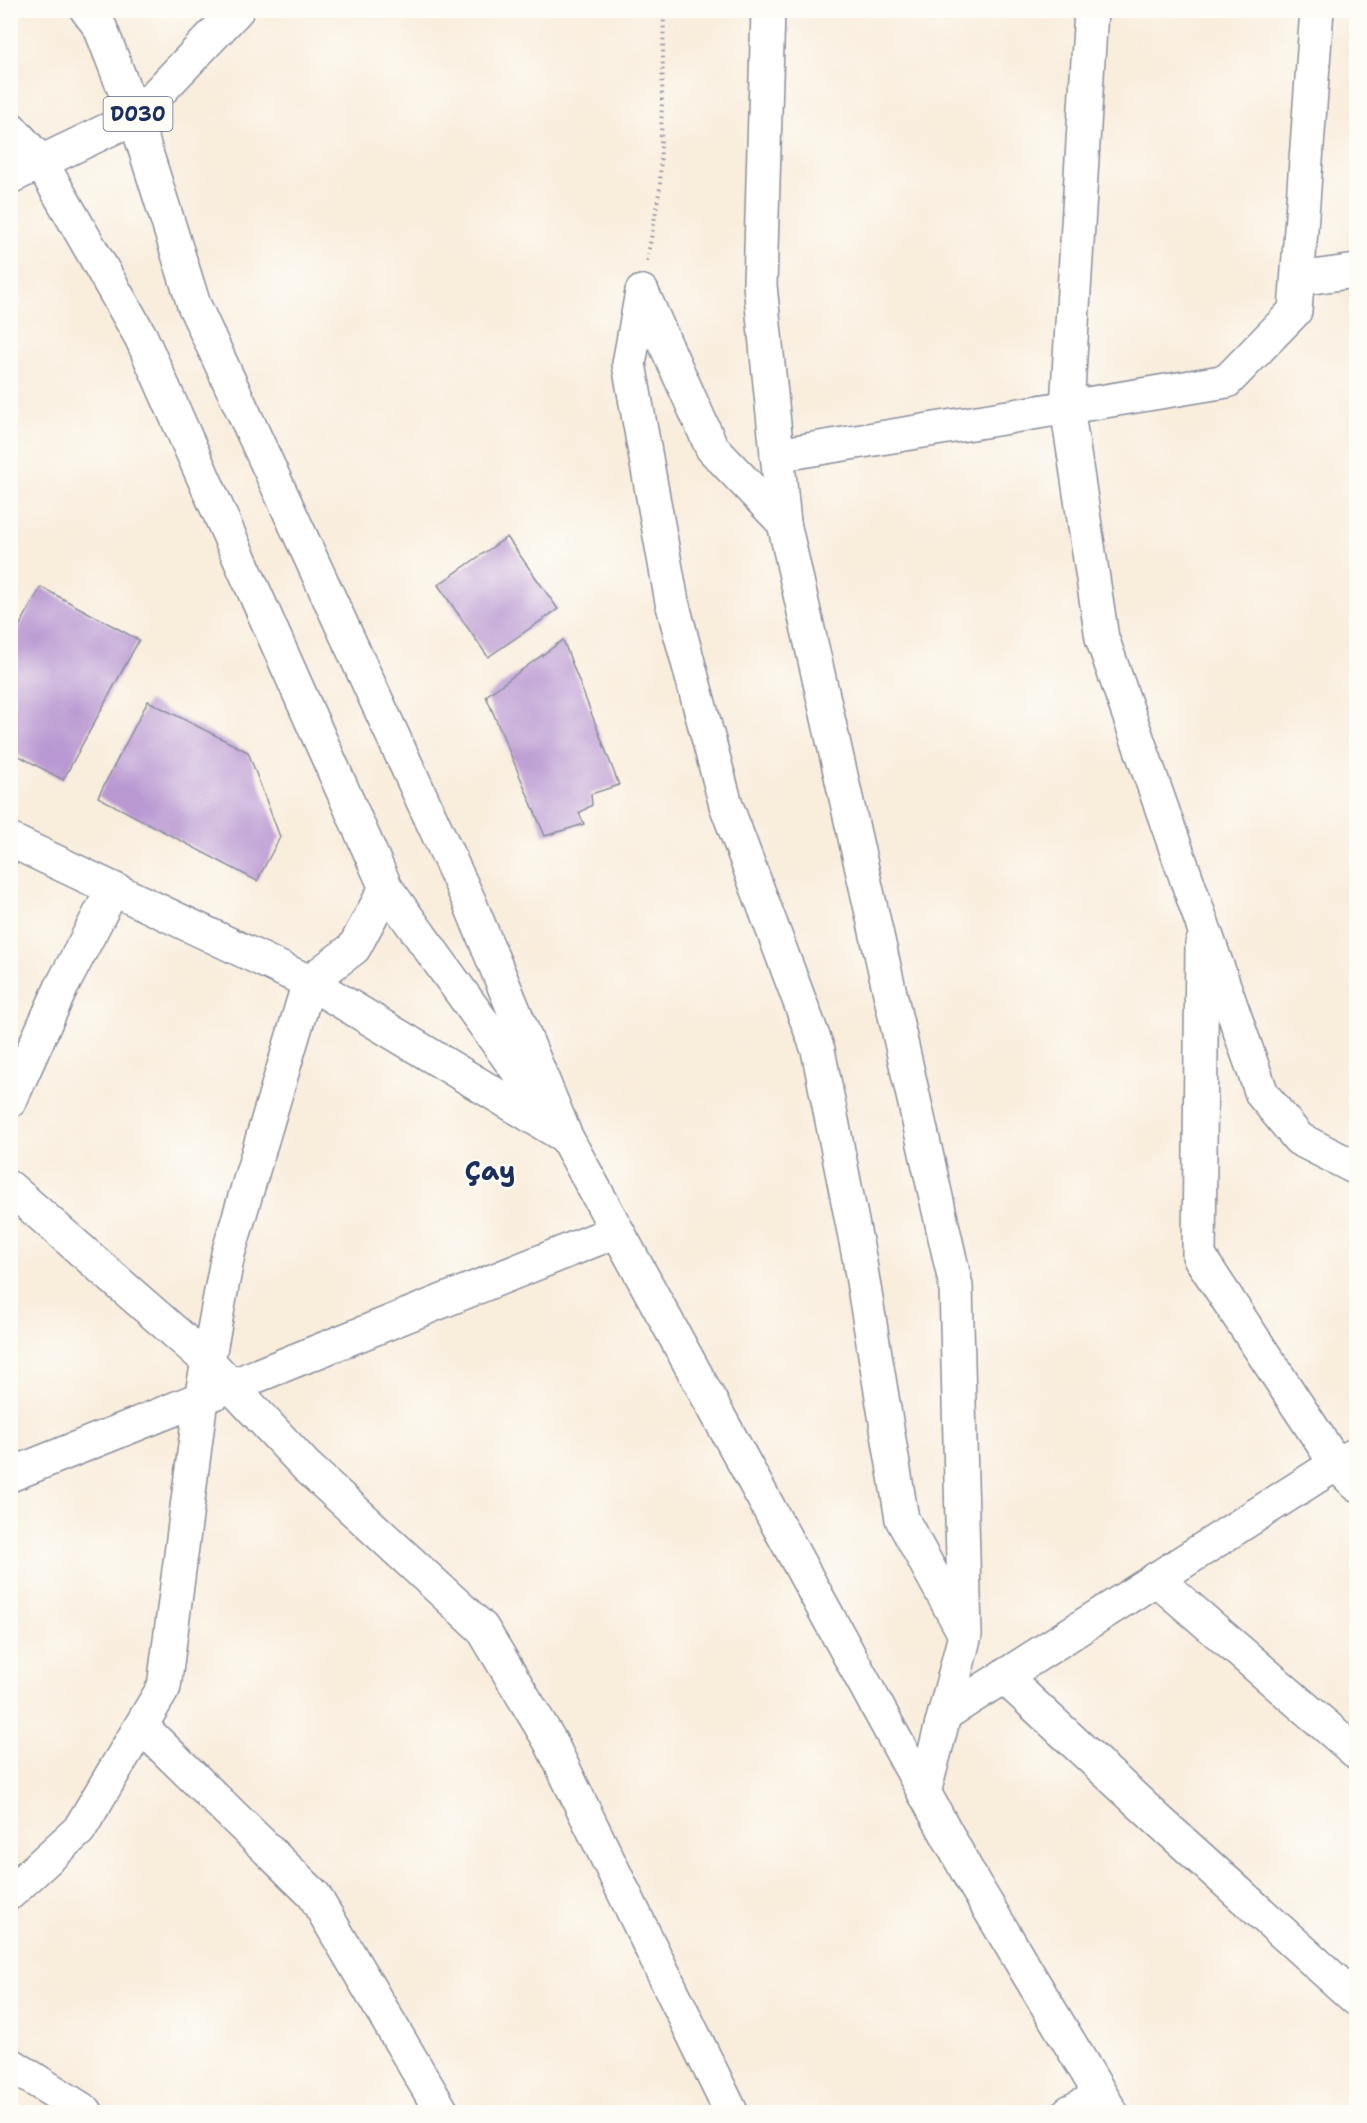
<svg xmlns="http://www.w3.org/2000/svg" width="1367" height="2123" font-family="'Shantell Sans',sans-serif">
	<rect width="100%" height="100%" fill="#fdfcf7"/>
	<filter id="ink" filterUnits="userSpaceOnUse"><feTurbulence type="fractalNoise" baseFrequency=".0167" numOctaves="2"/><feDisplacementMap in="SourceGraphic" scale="12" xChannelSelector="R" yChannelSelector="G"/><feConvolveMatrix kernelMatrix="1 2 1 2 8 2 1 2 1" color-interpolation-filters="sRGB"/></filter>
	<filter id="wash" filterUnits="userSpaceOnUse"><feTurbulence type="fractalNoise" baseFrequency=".008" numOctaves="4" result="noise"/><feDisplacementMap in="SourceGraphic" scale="24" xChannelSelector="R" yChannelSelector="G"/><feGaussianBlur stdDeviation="1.35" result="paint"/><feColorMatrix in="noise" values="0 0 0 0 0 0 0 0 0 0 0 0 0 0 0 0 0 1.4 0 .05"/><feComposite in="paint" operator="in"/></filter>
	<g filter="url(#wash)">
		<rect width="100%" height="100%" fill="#f9eddc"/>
		<g id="blocks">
			<g fill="#b998d2">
				<polygon points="507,537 558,609 488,657 438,585"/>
				<polygon points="41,587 139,640 63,780 10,751 10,643"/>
				<polygon points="563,640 619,785 591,794 592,805 579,813 584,824 545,836 486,696"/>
				<polygon points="148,701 248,752 280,837 257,881 98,797"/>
			</g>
		</g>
	</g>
	<g filter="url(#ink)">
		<use href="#blocks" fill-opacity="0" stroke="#8a8e9d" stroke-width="1.5"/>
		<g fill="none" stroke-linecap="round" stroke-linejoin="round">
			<defs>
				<g id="minor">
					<polyline points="768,10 760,285 784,523 956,1286 965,1635 924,1793"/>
					<polyline points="1091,10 1067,407 1102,638 1262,1094 1299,1139 1356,1168"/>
					<polyline points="1298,279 1356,271"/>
					<polyline points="642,292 629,364 672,602 726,805 818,1050 859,1257 902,1519 963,1631"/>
					<polyline points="642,292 712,448 784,523"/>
					<polyline points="777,455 1227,381 1295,311 1317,10"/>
					<polyline points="10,840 309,982 566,1137"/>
					<polyline points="1202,944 1199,1256 1336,1464 1356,1484"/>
					<polyline points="10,1101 61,988 113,889"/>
					<polyline points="10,1188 208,1361 306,1466 482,1628 550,1741 731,2112"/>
					<polyline points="10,1475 617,1231"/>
					<polyline points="1156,1579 1356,1752"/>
					<polyline points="1003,1676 1158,1820 1356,1999"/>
					<polyline points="945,1714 1336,1464 1355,1455"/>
					<polyline points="141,1726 314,1895 442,2112"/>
					<polyline points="10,1893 79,1830 164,1687 201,1399 228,1254 309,982 354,948 386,888"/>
					<polyline points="10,2064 86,2112"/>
					<polyline points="1069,2112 1101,2096"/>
				</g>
				<g id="secondary">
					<polyline points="87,10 100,27 135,117 194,305 469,901 566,1137 972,1880 1111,2112"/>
					<polyline points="10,128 41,162 141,337 386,888 533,1092"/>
				</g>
				<polyline id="trunk" points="10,177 135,117 237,10"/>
			</defs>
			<use href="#minor" stroke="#8a8e9d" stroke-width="36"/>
			<use href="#secondary" stroke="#8a8e9d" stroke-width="36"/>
			<use href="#trunk" stroke="#8a8e9d" stroke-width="36"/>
			<polyline stroke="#8a8e9d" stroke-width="4" stroke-dasharray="1.5 4.5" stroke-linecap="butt" points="647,261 660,188 664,10"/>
			<use href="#minor" stroke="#fff" stroke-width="33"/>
			<use href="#secondary" stroke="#fff" stroke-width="33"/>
			<use href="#trunk" stroke="#fff" stroke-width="33"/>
		</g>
	</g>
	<g text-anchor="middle" stroke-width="5" stroke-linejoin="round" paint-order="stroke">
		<rect fill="#fdfcf7" stroke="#5f6c8c" stroke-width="1.5" x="103.5" y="97" width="69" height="34" rx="4.5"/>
		<g font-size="20" font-weight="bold" fill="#1b2f5e">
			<text x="138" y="121">D030</text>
		</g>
		<g font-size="27" font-weight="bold" fill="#1b2f5e" stroke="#fdfcf7">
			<text x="490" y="1180">Çay</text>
		</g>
	</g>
	<rect width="1367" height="2123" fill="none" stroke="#fdfcf7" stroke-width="36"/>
</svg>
